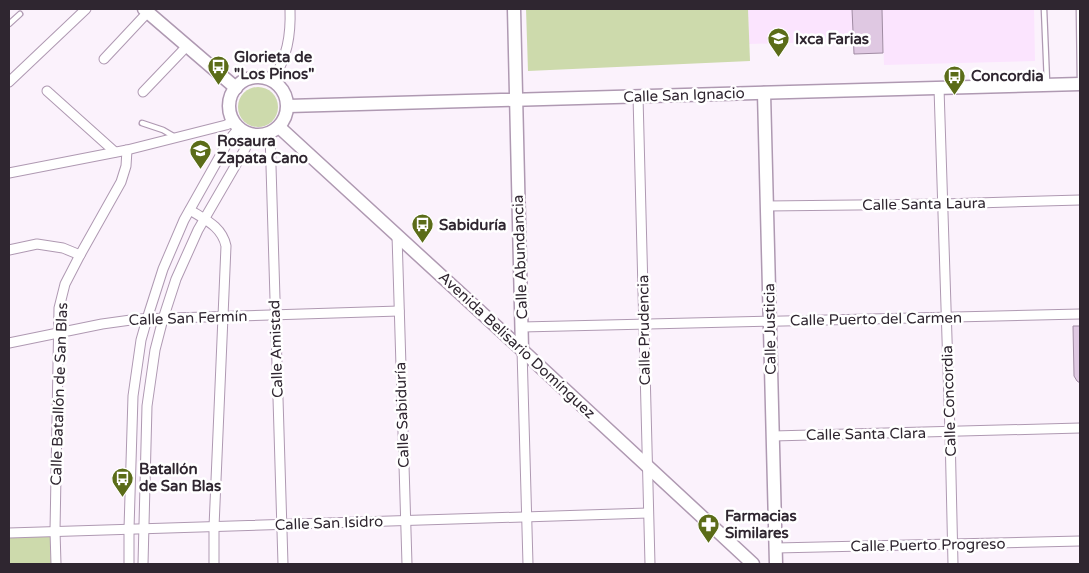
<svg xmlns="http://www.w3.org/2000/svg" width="1089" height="573" font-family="'Varela Round',sans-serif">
	<rect width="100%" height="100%" fill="#fbf2fc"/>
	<g fill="#fbe4fe">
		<polygon points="748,9 852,9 854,41 749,44"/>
		<polygon points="882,9 1034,9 1035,61 884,65"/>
	</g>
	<g fill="#cddaac">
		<polygon points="526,9 748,9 750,61 528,71"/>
		<circle cx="258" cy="107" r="20"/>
		<polygon points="50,536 51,564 9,564 9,538"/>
	</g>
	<g fill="#dfc8e2" stroke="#a08ba3">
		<polygon points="852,9 882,9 883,53 854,54"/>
		<polygon points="1073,326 1080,326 1080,383 1077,381 1074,376"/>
	</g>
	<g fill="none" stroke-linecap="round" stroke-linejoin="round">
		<defs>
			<g id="lane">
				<polyline points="1044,9 1047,82"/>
				<polyline points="1079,9 1080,82"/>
				<polyline points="9,24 20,14"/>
				<polyline points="142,123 163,130 175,137"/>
			</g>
			<g id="street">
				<polyline points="104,59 148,12"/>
				<path d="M273 80C287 57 291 36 290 9"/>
				<polyline points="9,82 86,9"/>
				<polyline points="939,88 950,432 953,564"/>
				<polyline points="47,91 115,152"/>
				<polyline points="143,92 187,46"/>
				<polyline points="638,96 650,564"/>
				<polyline points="270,133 283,564"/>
				<polyline points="9,173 127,150 226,125 233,122"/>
				<polyline points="767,206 943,204 1080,200"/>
				<path d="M190 210C206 220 222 227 226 246L214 527V564"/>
				<polyline points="397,235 407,564"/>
				<polyline points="9,250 37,244 63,248 80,255"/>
				<polyline points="522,327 1080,314"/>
				<polyline points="9,343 102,324 138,319 399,311"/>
				<polyline points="522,350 528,564"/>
				<polyline points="773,436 1080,428"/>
				<polyline points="9,533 648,513"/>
				<polyline points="776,548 1080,541"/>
				<polyline points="56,564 55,531 59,308 65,284 80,255 121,182 126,166 127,150"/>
				<polyline points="129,564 129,529 133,396 141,340 147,319 163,269 184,220 229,140 239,128"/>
				<polyline points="143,564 147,406 155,350 163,319 176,279 198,230 245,149 252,135"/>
			</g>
			<g id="secondary">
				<polyline points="144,9 236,88"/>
				<polyline points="514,9 522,350"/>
				<circle cx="258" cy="106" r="29"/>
				<polyline points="764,93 776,564"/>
				<polyline points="288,106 1080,84"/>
				<polyline points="279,127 522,350 753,564"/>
			</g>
		</defs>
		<use href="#lane" stroke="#af99b2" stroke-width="7"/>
		<use href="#street" stroke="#af99b2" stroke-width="11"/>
		<use href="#secondary" stroke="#af99b2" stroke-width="15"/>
		<use href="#lane" stroke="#fff" stroke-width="4.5"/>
		<use href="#street" stroke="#fff" stroke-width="9"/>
		<use href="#secondary" stroke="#fff" stroke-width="12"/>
	</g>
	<defs>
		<symbol id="school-pin" viewBox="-11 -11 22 30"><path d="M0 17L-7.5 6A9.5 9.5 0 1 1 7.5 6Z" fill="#5b6c18" stroke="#fff"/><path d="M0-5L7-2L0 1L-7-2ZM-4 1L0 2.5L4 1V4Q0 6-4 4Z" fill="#fff"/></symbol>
		<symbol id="bus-pin" viewBox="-11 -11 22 30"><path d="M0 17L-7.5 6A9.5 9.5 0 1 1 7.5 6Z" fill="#5b6c18" stroke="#fff"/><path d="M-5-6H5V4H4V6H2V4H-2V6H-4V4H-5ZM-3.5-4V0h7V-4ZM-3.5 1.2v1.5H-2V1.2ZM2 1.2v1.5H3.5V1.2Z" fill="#fff"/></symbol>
		<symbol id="pharmacy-pin" viewBox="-11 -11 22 30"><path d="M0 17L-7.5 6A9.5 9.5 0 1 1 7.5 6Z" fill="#5b6c18" stroke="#fff"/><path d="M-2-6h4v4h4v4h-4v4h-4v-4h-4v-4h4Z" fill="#fff"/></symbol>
	</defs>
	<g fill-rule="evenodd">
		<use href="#school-pin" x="766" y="26" width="25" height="34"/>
		<use href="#bus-pin" x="206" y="54" width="25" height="34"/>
		<use href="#bus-pin" x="942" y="64" width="25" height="34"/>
		<use href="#school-pin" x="188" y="138" width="25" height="34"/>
		<use href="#bus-pin" x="410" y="212" width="25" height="34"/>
		<use href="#bus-pin" x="110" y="466" width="25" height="34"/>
		<use href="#pharmacy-pin" x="696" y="512" width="25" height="34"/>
	</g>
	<g text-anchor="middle" stroke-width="5" stroke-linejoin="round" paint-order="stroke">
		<g font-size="15" font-weight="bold" fill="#2f2630" stroke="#fff" text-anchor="start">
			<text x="795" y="44">Ixca Farias</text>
			<text x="234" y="62">Glorieta de<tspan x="234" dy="17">"Los Pinos"</tspan></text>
			<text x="971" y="81">Concordia</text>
			<text x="217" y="146">Rosaura<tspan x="217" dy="17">Zapata Cano</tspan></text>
			<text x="439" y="230">Sabiduría</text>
			<text x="139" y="474">Batallón<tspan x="139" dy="17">de San Blas</tspan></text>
			<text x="725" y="521">Farmacias<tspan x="725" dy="17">Similares</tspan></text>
		</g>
		<g font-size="15" fill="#2f2630" stroke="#fff">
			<text transform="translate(684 95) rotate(-2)" y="5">Calle San Ignacio</text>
			<text transform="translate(924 204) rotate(-1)" y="5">Calle Santa Laura</text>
			<text transform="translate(520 257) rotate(-92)" y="5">Calle Abundancia</text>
			<text transform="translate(188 318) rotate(-2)" y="5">Calle San Fermín</text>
			<text transform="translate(876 319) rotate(-1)" y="5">Calle Puerto del Carmen</text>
			<text transform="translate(770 329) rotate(-91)" y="5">Calle Justicia</text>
			<text transform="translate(644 330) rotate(-91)" y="5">Calle Prudencia</text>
			<text transform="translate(517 345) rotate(43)" y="5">Avenida Belisario Domínguez</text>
			<text transform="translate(276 349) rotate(-92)" y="5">Calle Amistad</text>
			<text transform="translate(59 394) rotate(-88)" y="5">Calle Batallón de San Blas</text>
			<text transform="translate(949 401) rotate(-92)" y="5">Calle Concordia</text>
			<text transform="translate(402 415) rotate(-92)" y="5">Calle Sabiduría</text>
			<text transform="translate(866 434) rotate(-1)" y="5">Calle Santa Clara</text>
			<text transform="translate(329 523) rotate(-2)" y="5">Calle San Isidro</text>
			<text transform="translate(928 545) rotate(-1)" y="5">Calle Puerto Progreso</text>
		</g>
	</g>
	<rect width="1089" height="573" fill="none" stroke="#2f2630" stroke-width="20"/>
</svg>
